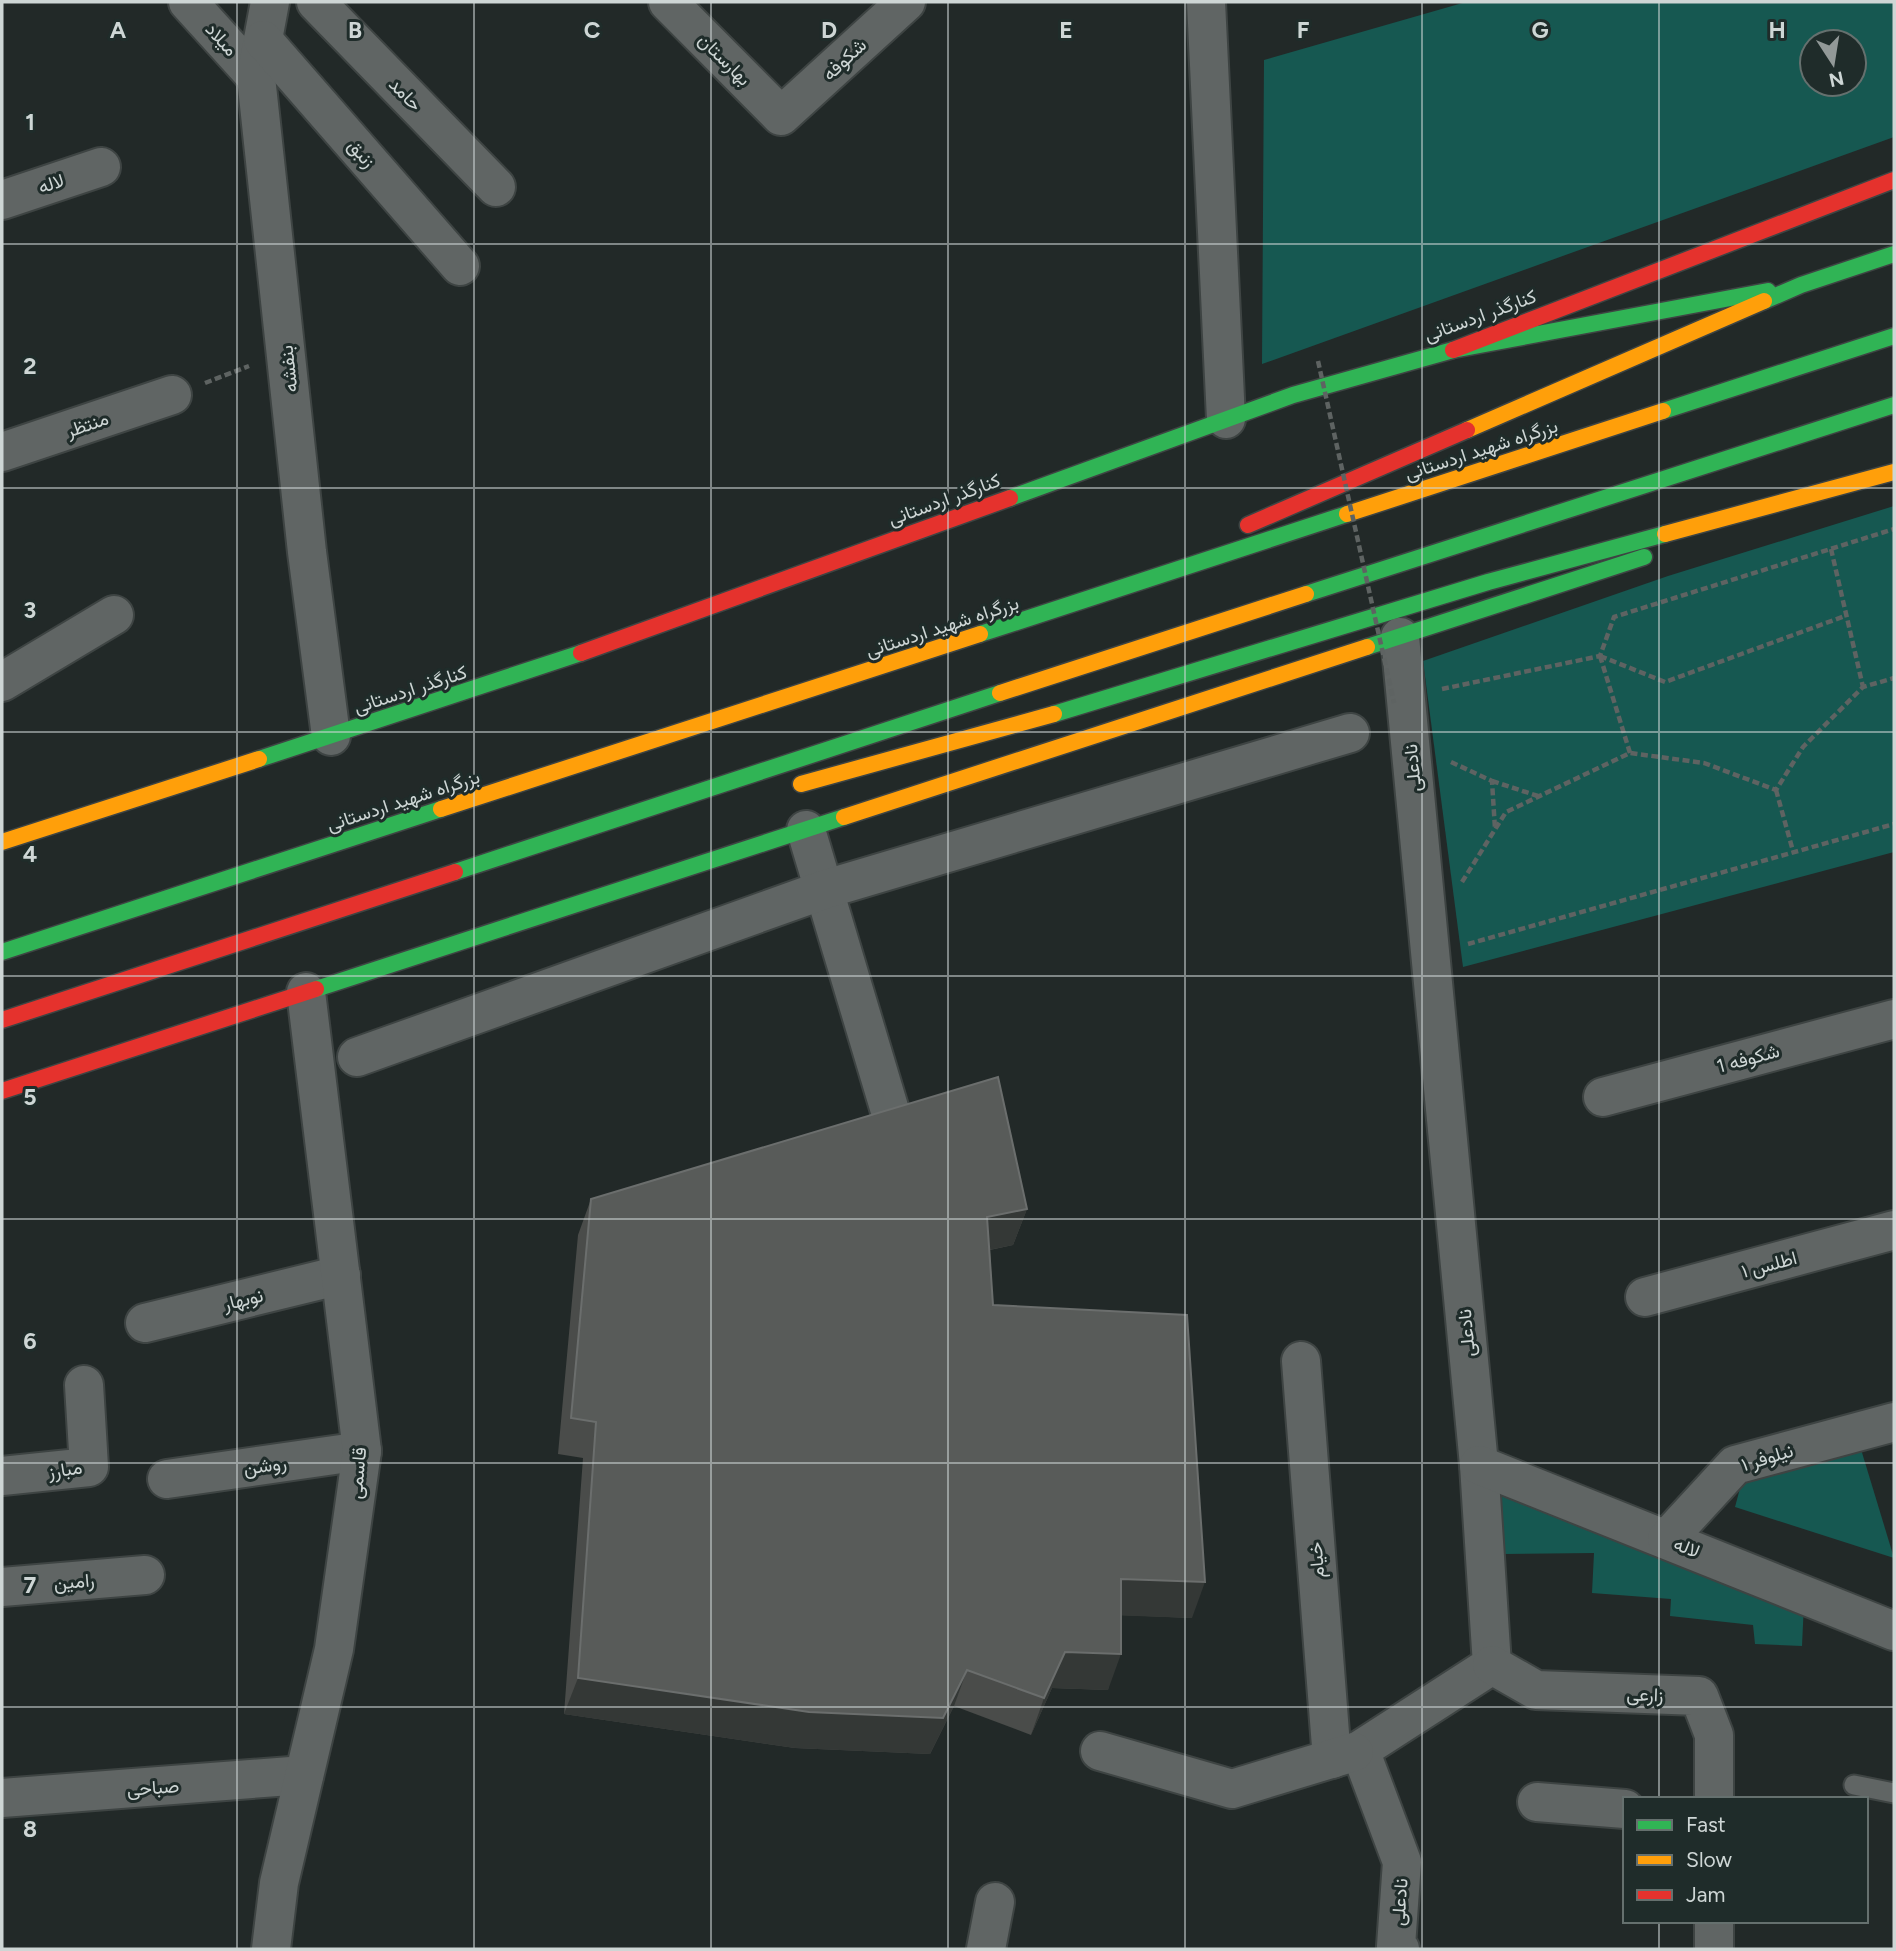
<svg xmlns="http://www.w3.org/2000/svg" width="1896" height="1951" font-family="Figtree,Vazirmatn,sans-serif">
	<rect width="100%" height="100%" fill="#222928"/>
	<g fill="#165851" fill-rule="evenodd">
		<path d="M1466 2H1894V137L1262 364 1264 60ZM1812 42H1854V84H1812Z"/>
		<polygon points="1894,506 1894,852 1463,967 1423,661 1668,576"/>
		<polygon points="1860,1446 1894,1558 1735,1507 1743,1477"/>
		<polygon points="1501,1487 1804,1603 1802,1646 1755,1644 1753,1625 1670,1616 1671,1599 1592,1593 1594,1553 1503,1554 1497,1521"/>
	</g>
	<g fill="none" stroke-linecap="round" stroke-linejoin="round">
		<defs>
			<polyline id="lane" points="1854,1785 1894,1793"/>
			<g id="street">
				<polyline points="188,2 256,77"/>
				<polyline points="270,2 256,77 307,552 331,736"/>
				<polyline points="316,2 496,187"/>
				<polyline points="668,2 781,116 906,2"/>
				<polyline points="1206,2 1226,419"/>
				<polyline points="263,40 460,266"/>
				<polyline points="2,200 101,167"/>
				<polyline points="2,452 172,395"/>
				<polyline points="1400,637 1479,1465 1492,1665 1360,1750 1402,1862 1396,1946 1400,1949"/>
				<polyline points="2,682 114,615"/>
				<polyline points="806,830 899,1141"/>
				<polyline points="357,1057 826,889 1350,733"/>
				<polyline points="1603,1097 1894,1019"/>
				<polyline points="1645,1297 1894,1230"/>
				<polyline points="145,1323 341,1275"/>
				<polyline points="1301,1361 1332,1759"/>
				<polyline points="1479,1465 1894,1631"/>
				<polyline points="2,1476 89,1467 84,1385"/>
				<polyline points="167,1479 362,1451"/>
				<polyline points="1667,1539 1735,1465 1894,1422"/>
				<polyline points="2,1587 145,1575"/>
				<polyline points="1492,1665 1536,1690 1699,1696 1714,1735 1714,1799"/>
				<polyline points="1100,1751 1232,1789 1354,1752"/>
				<polyline points="2,1798 304,1775"/>
				<polyline points="1537,1802 1625,1809"/>
				<polyline points="1714,1921 1714,1949"/>
				<polyline points="271,1949 279,1883 334,1649 362,1451 306,992"/>
				<polyline points="986,1949 995,1902"/>
			</g>
			<g id="fast">
				<polyline points="1764,301 1801,285 1894,254"/>
				<polyline points="1663,411 1894,336"/>
				<polyline points="1010,498 1293,395 1453,350 1768,291"/>
				<polyline points="1306,594 1894,405"/>
				<polyline points="980,634 1347,514"/>
				<polyline points="1367,647 1644,557"/>
				<polyline points="1054,714 1488,582 1665,534"/>
				<polyline points="259,759 581,653"/>
				<polyline points="455,872 1000,693"/>
				<polyline points="2,952 441,809"/>
				<polyline points="316,989 844,817"/>
			</g>
			<g id="slow">
				<polyline points="1467,430 1764,301"/>
				<polyline points="1347,514 1663,411"/>
				<polyline points="1665,534 1894,472"/>
				<polyline points="1000,693 1306,594"/>
				<polyline points="801,784 1054,714"/>
				<polyline points="441,809 980,634"/>
				<polyline points="844,817 1367,647"/>
				<polyline points="2,842 259,759"/>
			</g>
			<g id="jam">
				<polyline points="1453,350 1894,180"/>
				<polyline points="1248,525 1467,430"/>
				<polyline points="581,653 1010,498"/>
				<polyline points="2,1020 455,872"/>
				<polyline points="2,1091 316,989"/>
			</g>
		</defs>
		<use href="#lane" stroke="#3e4443" stroke-width="23"/>
		<use href="#street" stroke="#3e4443" stroke-width="42"/>
		<use href="#fast" stroke="#3e4443" stroke-width="19"/>
		<use href="#slow" stroke="#3e4443" stroke-width="19"/>
		<use href="#jam" stroke="#3e4443" stroke-width="19"/>
		<g stroke="#5e6362" stroke-width="4.5" stroke-dasharray="7 3.5" stroke-linecap="butt">
			<polyline points="205,383 249,366"/>
			<polyline points="1831,549 1863,687"/>
			<polyline points="1600,656 1665,682 1845,616"/>
			<polyline points="1600,656 1630,753"/>
			<polyline points="1442,689 1600,656 1614,617 1894,529"/>
			<polyline points="1451,762 1492,781 1495,829"/>
			<polyline points="1492,781 1538,796"/>
			<polyline points="1776,790 1793,851"/>
			<polyline points="1462,882 1506,812 1630,753 1704,763 1776,790 1803,747 1863,687 1894,678"/>
			<polyline points="1468,944 1894,824"/>
		</g>
		<use href="#lane" stroke="#606564" stroke-width="19"/>
		<use href="#street" stroke="#606564" stroke-width="38"/>
		<use href="#fast" stroke="#30b455" stroke-width="16"/>
		<use href="#slow" stroke="#ff9f0a" stroke-width="16"/>
		<use href="#jam" stroke="#e5322d" stroke-width="16"/>
		<polyline stroke="#5e6362" stroke-width="4.5" stroke-dasharray="7 3.5" stroke-linecap="butt" points="1318,361 1394,703"/>
	</g>
	<polygon fill="#4a4c4a" points="591,1199 1027,1209 1013,1245 990,1250 993,1305 1192,1618 1121,1615 1108,1690 1052,1688 1031,1735 954,1706 930,1754 795,1748 564,1714 583,1458 558,1454 578,1235"/>
	<g fill="#343836">
		<polygon points="1027,1209 1013,1245 974,1253 987,1217"/>
		<polygon points="1121,1579 1205,1582 1192,1618 1108,1615"/>
		<polygon points="1065,1652 1121,1654 1108,1690 1052,1688 1031,1735 1044,1698"/>
		<polygon points="967,1670 954,1706 930,1754 795,1748 564,1714 578,1678"/>
	</g>
	<polygon fill="#585b59" stroke="#6b6e6d" stroke-width="2" points="998,1077 1027,1209 987,1217 993,1305 1187,1315 1205,1582 1121,1579 1121,1654 1065,1652 1044,1698 967,1670 943,1718 809,1712 578,1678 596,1422 571,1418 591,1199"/>
	<path fill="none" stroke="#ced6d5" stroke-width="2" stroke-opacity="0.55" d="M237 2V1949M474 2V1949M711 2V1949M948 2V1949M1185 2V1949M1422 2V1949M1659 2V1799M2 244H1894M2 488H1894M2 732H1894M2 976H1894M2 1219H1894M2 1463H1894M2 1707H1894M1659 1921V1949"/>
	<g text-anchor="middle" stroke-width="6" stroke-linejoin="round" paint-order="stroke">
		<g font-size="19" fill="#ced6d5" stroke="#1f2c2a">
			<text transform="translate(222 39) rotate(48)" y="7">میلاد</text>
			<text transform="translate(725 59) rotate(45)" y="7">بهارستان</text>
			<text transform="translate(844 59) rotate(-43)" y="7">شکوفه</text>
			<text transform="translate(406 94) rotate(46)" y="7">حامد</text>
			<text transform="translate(362 153) rotate(49)" y="7">زنبق</text>
			<text transform="translate(51 183) rotate(-18)" y="7">لاله</text>
			<text transform="translate(1480 315) rotate(-20)" y="7">کنارگذر اردستانی</text>
			<text transform="translate(288 369) rotate(-96)" y="7">بنفشه</text>
			<text transform="translate(87 424) rotate(-19)" y="7">منتظر</text>
			<text transform="translate(1481 449) rotate(-18)" y="7">بزرگراه شهید اردستانی</text>
			<text transform="translate(944 499) rotate(-20)" y="7">کنارگذر اردستانی</text>
			<text transform="translate(942 626) rotate(-18)" y="7">بزرگراه شهید اردستانی</text>
			<text transform="translate(410 689) rotate(-18)" y="7">کنارگذر اردستانی</text>
			<text transform="translate(1412 768) rotate(-95)" y="7">نادعلی</text>
			<text transform="translate(403 800) rotate(-18)" y="7">بزرگراه شهید اردستانی</text>
			<text transform="translate(1748 1058) rotate(-15)" y="7">شکوفه 1</text>
			<text transform="translate(1769 1264) rotate(-15)" y="7">اطلس ۱</text>
			<text transform="translate(243 1299) rotate(-14)" y="7">نوبهار</text>
			<text transform="translate(1466 1333) rotate(-95)" y="7">نادعلی</text>
			<text transform="translate(1767 1457) rotate(-17)" y="7">نیلوفر ۱</text>
			<text transform="translate(265 1465) rotate(-8)" y="7">روشن</text>
			<text transform="translate(65 1469) rotate(-9)" y="7">مبارز</text>
			<text transform="translate(357 1473) rotate(-85)" y="7">قاسمی</text>
			<text transform="translate(1687 1547) rotate(22)" y="7">لاله</text>
			<text transform="translate(1316 1560) rotate(-94)" y="7">خیام</text>
			<text transform="translate(74 1581) rotate(-5)" y="7">رامین</text>
			<text transform="translate(1645 1694) rotate(2)" y="7">زارعی</text>
			<text transform="translate(153 1787) rotate(-4)" y="7">صباحی</text>
			<text transform="translate(1399 1902) rotate(-86)" y="7">نادعلی</text>
		</g>
	</g>
	<g font-size="23" text-anchor="middle" font-weight="bold" fill="#ced6d5" stroke="#1f2c2a" stroke-width="6" stroke-linejoin="round" paint-order="stroke">
		<text x="118" y="38">A</text>
		<text x="355" y="38">B</text>
		<text x="592" y="38">C</text>
		<text x="829" y="38">D</text>
		<text x="1066" y="38">E</text>
		<text x="1303" y="38">F</text>
		<text x="1540" y="38">G</text>
		<text x="1777" y="38">H</text>
		<text x="30" y="130">1</text>
		<text x="30" y="374">2</text>
		<text x="30" y="618">3</text>
		<text x="30" y="862">4</text>
		<text x="30" y="1105">5</text>
		<text x="30" y="1349">6</text>
		<text x="30" y="1593">7</text>
		<text x="30" y="1837">8</text>
	</g>
	<rect width="1896" height="1951" fill="none" stroke="#ced6d5" stroke-width="7"/>
	<rect x="1623" y="1797" width="245" height="126" fill="#1f2c2a" stroke="#65706e" stroke-width="2"/>
	<rect x="1637" y="1820" width="35" height="10" fill="#30b455" stroke="#65706e" stroke-width="2"/>
	<text x="1686" y="1832" font-size="21" fill="#ced6d5">Fast</text>
	<rect x="1637" y="1855" width="35" height="10" fill="#ff9f0a" stroke="#65706e" stroke-width="2"/>
	<text x="1686" y="1867" font-size="21" fill="#ced6d5">Slow</text>
	<rect x="1637" y="1890" width="35" height="10" fill="#e5322d" stroke="#65706e" stroke-width="2"/>
	<text x="1686" y="1902" font-size="21" fill="#ced6d5">Jam</text>
	<g transform="translate(1833 63) rotate(168)"><circle r="33" fill="#1f2c2a" stroke="#65706e" stroke-width="2"/>
	<path d="M0-5L12 26L0 18L-12 26Z" fill="#929998"/>
	<text y="-10" font-size="19" font-weight="bold" text-anchor="middle" fill="#ced6d5">N</text>
	</g>
</svg>
